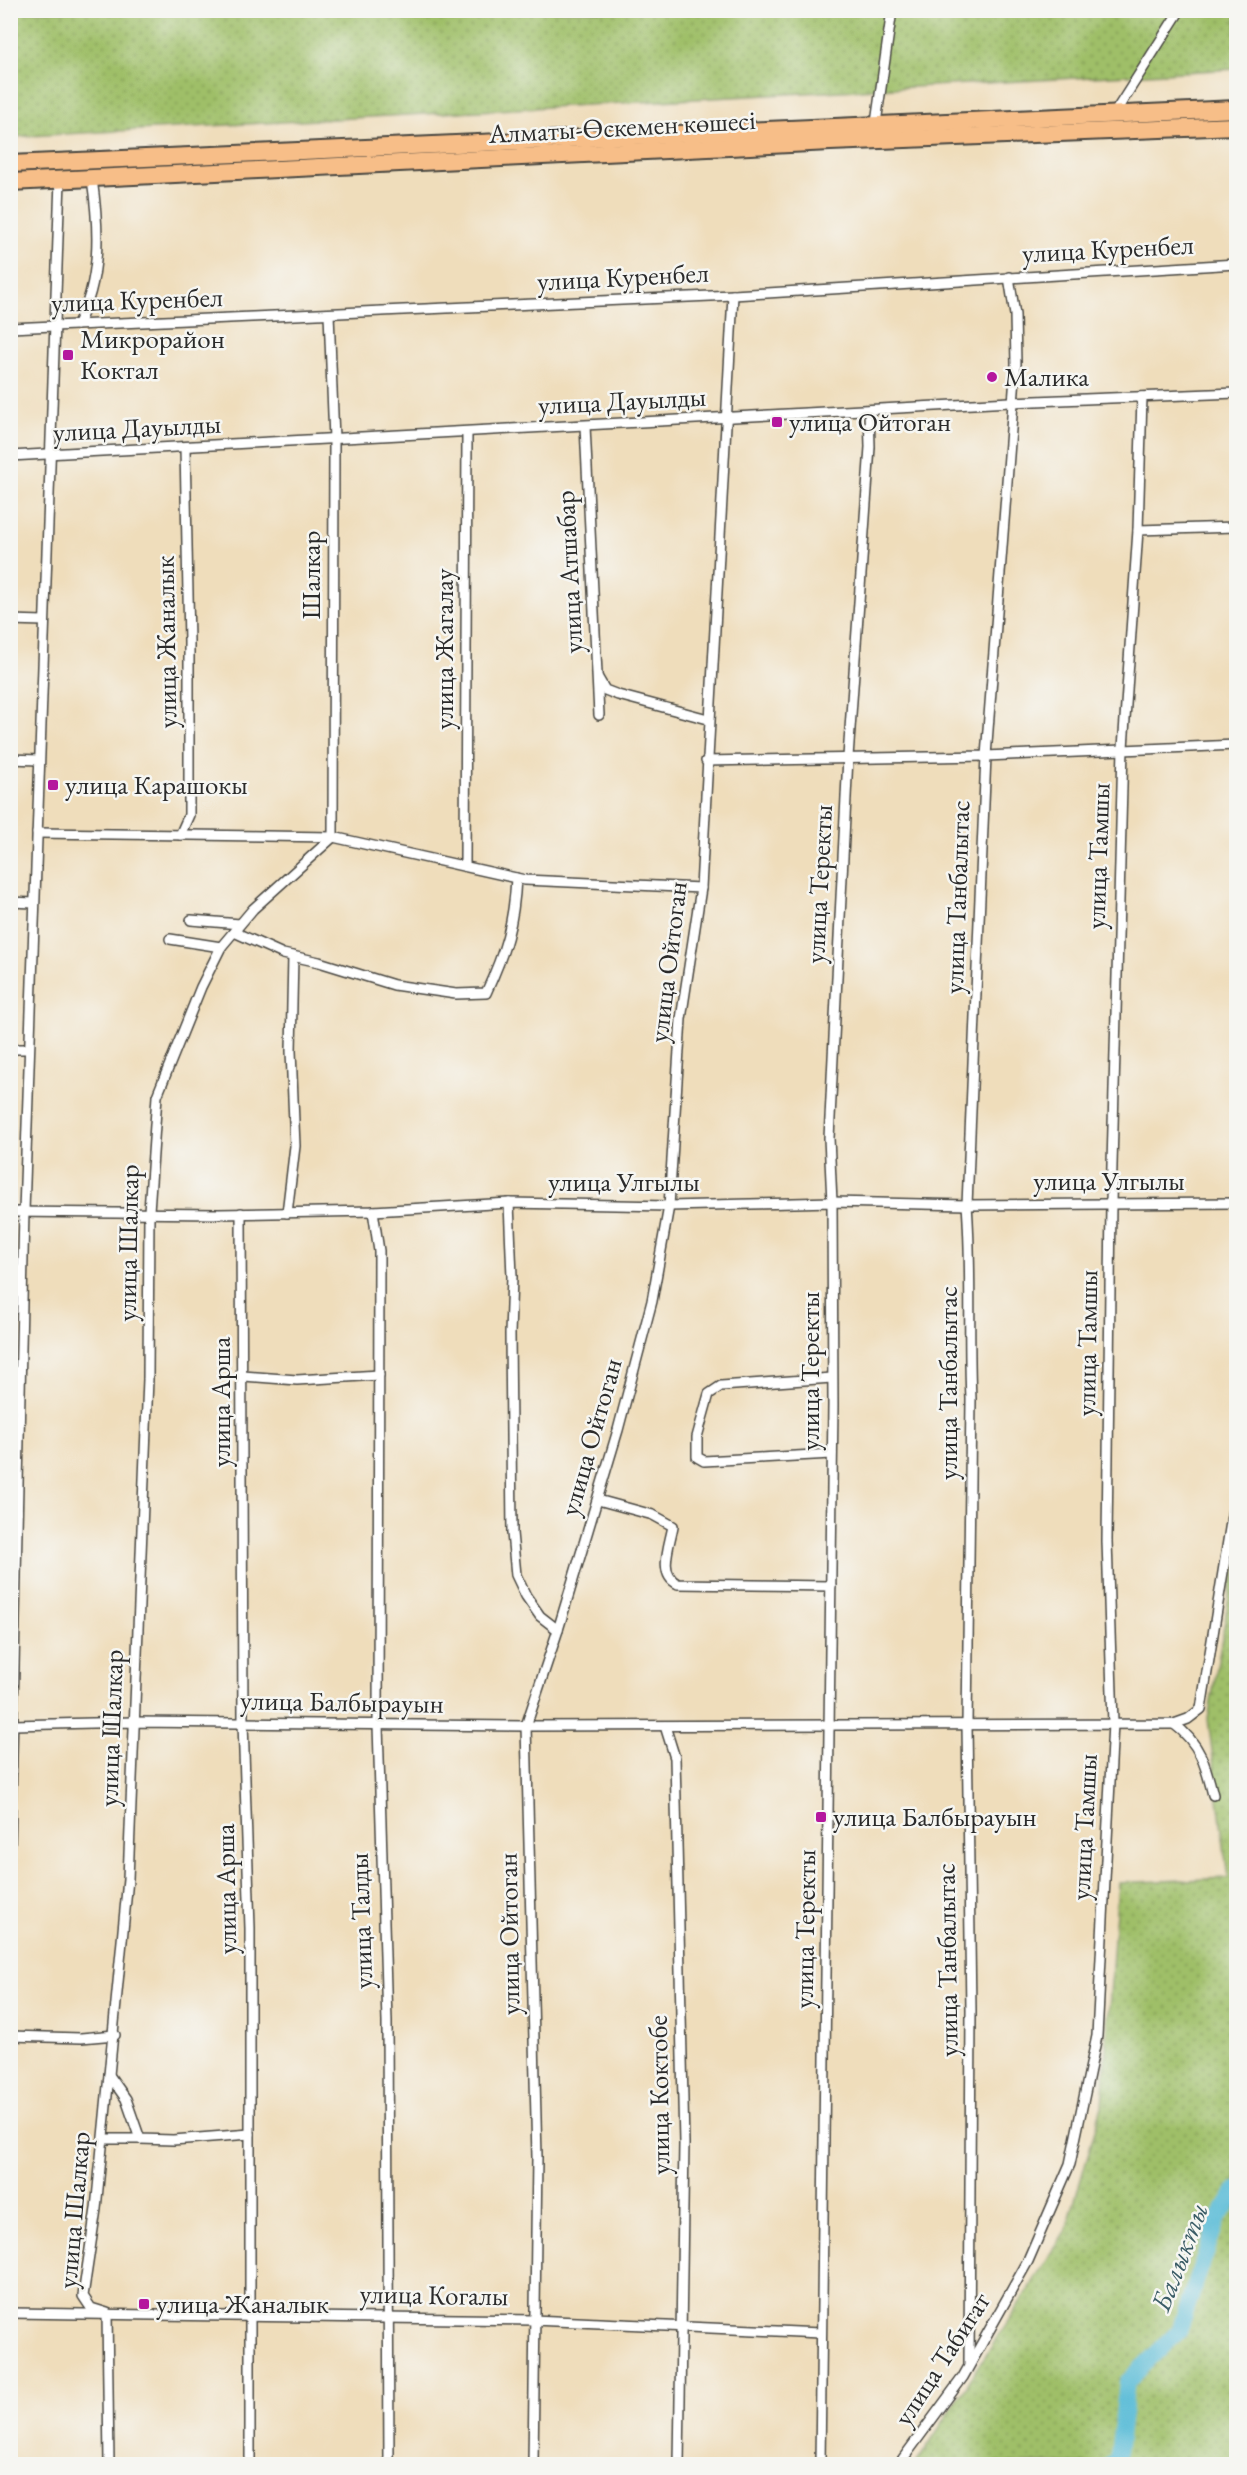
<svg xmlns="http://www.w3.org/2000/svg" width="1247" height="2475" font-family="'EB Garamond',serif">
	<defs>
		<pattern id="grass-dots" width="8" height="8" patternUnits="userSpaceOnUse" patternTransform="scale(1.5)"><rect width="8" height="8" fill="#9fbf68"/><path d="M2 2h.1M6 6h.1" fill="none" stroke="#829b56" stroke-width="1.8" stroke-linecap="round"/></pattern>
	</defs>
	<rect width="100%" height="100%" fill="#f6f6f2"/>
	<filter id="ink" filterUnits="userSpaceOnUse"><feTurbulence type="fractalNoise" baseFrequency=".0167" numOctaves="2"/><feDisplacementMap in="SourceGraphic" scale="12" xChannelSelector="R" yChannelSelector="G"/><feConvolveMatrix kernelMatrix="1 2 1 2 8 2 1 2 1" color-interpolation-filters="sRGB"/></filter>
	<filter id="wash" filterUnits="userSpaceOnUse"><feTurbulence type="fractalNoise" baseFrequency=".008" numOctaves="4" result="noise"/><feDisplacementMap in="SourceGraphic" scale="24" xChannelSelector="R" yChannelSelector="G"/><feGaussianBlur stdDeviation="1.35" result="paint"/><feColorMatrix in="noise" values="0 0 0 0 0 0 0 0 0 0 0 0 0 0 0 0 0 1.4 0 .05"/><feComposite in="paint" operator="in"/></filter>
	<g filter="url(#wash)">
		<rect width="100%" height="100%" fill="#efddbb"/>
		<g fill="url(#grass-dots)" stroke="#65754a" stroke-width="1.5">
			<polygon points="11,11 1236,11 1236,69 11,137"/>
			<polygon points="1236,1556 1236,2464 916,2464 1066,2231 1102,2106 1118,1883 1228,1878 1208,1719"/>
		</g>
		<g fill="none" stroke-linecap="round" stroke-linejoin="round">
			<polyline stroke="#59bbd7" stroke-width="16" points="1112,2464 1117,2462 1127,2382 1179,2331 1217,2221 1236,2190"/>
		</g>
	</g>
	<g filter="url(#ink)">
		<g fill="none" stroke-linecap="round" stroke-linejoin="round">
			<defs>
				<g id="street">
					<polyline points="1114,114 1180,10"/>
					<polyline points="876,123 892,10"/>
					<path d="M77 325C102 281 99 227 92 179"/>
					<polyline points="10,328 733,295 1236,264"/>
					<polyline points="585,426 599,715"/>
					<polyline points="10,456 1010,402 1236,393"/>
					<polyline points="1138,530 1236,527"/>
					<polyline points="10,620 44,621"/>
					<polyline points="598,678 605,690 618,695 708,719"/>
					<polyline points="10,759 39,760"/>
					<polyline points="706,761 986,756 1236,745"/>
					<polyline points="37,833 333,837 525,880 701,888"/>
					<polyline points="180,835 189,815 189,642 185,448"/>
					<polyline points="465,866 467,432"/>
					<polyline points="10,902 34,903"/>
					<polyline points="191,920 240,924"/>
					<path d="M234 932 283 954 319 962 394 985 456 994 486 993C505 952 514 923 516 878"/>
					<polyline points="170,939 221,947"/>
					<polyline points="10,1049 29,1049"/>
					<polyline points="509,1203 512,1277 510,1334 512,1533 516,1575 526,1596 540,1616 558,1630"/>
					<polyline points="373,1211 379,1251 378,1725 387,2022 389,2464"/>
					<polyline points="10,1212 219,1214 373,1211 509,1203 669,1206 832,1202 967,1205 1236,1203"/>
					<polyline points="241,1213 243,1722 250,1928 250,2464"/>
					<polyline points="287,1213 295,1146 291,1051 293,956"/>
					<polyline points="243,1376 297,1380 379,1375"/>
					<polyline points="832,1378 721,1386 709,1394 697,1437 697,1457 704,1461 832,1454"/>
					<path d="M598 1500 653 1515 673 1526C670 1544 657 1575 678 1584L831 1586"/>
					<path d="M1174 1724C1200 1743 1206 1766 1213 1795"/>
					<polyline points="13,1725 133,1722 526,1726 1174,1724 1188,1719 1201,1709 1236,1491"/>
					<polyline points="665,1726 675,1758 684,2143 679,2464"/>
					<polyline points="10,1849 24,1211 60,180"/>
					<polyline points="10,2036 81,2038 115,2035"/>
					<polyline points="109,2075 126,2099 140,2139 173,2140 250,2134"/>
					<polyline points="103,2139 140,2139"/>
					<polyline points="10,2313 533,2320 820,2333"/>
					<path d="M969 2364 971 2010 967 1725 971 1399C968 1334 972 1270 967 1205L986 756 1016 364 1015 315 1009 277"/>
					<polyline points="109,2464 107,2313 91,2308 83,2296 96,2209 128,1879 148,1379 149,1211 157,1096 201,987 221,947 253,909 333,837 334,439 329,314"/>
					<polyline points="533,2464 537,2157 526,1726 558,1630 618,1430 652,1301 669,1206 681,1019 701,888 733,295"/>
					<polyline points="820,2464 833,1405 832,1202 829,1138 848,757 870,447 869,410"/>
					<polyline points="899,2464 963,2377 1028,2261 1070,2164 1097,2036 1113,1723 1107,1541 1111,1203 1123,748 1138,530 1142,397"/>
				</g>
				<g id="highway">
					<polyline points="10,164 1236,109"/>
					<polyline points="10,182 830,142 1236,126"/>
				</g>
			</defs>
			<use href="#street" stroke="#484641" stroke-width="12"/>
			<use href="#highway" stroke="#484641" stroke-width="20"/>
			<use href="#street" stroke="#fff" stroke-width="9"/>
			<use href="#highway" stroke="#f7be88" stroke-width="16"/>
		</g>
	</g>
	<g fill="#b5179e" stroke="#f6f6f2" stroke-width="2">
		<rect x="62" y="349" width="12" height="12" rx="3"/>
		<circle cx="992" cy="377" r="6"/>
		<rect x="771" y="416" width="12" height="12" rx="3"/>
		<rect x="47" y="779" width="12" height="12" rx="3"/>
		<rect x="815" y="1811" width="12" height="12" rx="3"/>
		<rect x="138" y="2298" width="12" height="12" rx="3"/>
	</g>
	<g text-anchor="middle" stroke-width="5" stroke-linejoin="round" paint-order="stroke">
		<g font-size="27" fill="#2b2b2b" stroke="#f6f6f2">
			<text transform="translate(622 127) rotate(-3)" y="9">Алматы-Өскемен көшесі</text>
			<text transform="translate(1108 249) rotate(-3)" y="9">улица Куренбел</text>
			<text transform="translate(623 277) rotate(-3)" y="9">улица Куренбел</text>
			<text transform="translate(137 300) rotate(-2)" y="9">улица Куренбел</text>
			<text transform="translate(622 401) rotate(-3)" y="9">улица Дауылды</text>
			<text transform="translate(137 428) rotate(-3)" y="9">улица Дауылды</text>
			<text transform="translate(569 572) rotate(-93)" y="9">улица Атшабар</text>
			<text transform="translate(311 575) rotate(-90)" y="9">Шалкар</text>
			<text transform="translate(166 642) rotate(-91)" y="9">улица Жаналык</text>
			<text transform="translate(444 649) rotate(-90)" y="9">улица Жагалау</text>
			<text transform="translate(1098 856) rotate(-88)" y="9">улица Тамшы</text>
			<text transform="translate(819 884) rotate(-87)" y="9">улица Теректы</text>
			<text transform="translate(957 897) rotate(-88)" y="9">улица Танбалытас</text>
			<text transform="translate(668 962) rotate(-83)" y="9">улица Ойтоган</text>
			<text x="1109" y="1190">улица Улгылы</text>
			<text x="624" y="1191">улица Улгылы</text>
			<text transform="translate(128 1243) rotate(-89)" y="9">улица Шалкар</text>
			<text transform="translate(1087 1343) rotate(-89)" y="9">улица Тамшы</text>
			<text transform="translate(810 1371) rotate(-90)" y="9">улица Теректы</text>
			<text transform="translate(948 1383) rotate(-90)" y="9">улица Танбалытас</text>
			<text transform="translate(221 1402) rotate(-90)" y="9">улица Арша</text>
			<text transform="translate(591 1437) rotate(-74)" y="9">улица Ойтоган</text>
			<text transform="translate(342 1702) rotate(1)" y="9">улица Балбырауын</text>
			<text transform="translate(111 1728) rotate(-88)" y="9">улица Шалкар</text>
			<text transform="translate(1084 1827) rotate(-87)" y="9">улица Тамшы</text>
			<text transform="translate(226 1889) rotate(-91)" y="9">улица Арша</text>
			<text transform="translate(361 1921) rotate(-92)" y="9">улица Талды</text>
			<text transform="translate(805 1929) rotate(-89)" y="9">улица Теректы</text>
			<text transform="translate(509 1934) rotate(-91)" y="9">улица Ойтоган</text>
			<text transform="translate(947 1960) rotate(-91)" y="9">улица Танбалытас</text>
			<text transform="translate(659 2095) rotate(-91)" y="9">улица Коктобе</text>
			<text transform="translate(74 2210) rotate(-85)" y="9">улица Шалкар</text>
			<text transform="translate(434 2295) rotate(1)" y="9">улица Когалы</text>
			<text transform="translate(942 2359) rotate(-57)" y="9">улица Табигат</text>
		</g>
		<g font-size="27" fill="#2b2b2b" stroke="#f6f6f2" text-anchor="start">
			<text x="80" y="348">Микрорайон<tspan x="80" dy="31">Коктал</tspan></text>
			<text x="1004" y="386">Малика</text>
			<text x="789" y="431">улица Ойтоган</text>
			<text x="65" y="794">улица Карашокы</text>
			<text x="833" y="1826">улица Балбырауын</text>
			<text x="156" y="2313">улица Жаналык</text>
		</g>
		<g font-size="28" font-style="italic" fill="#3b5d67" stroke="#f6f6f2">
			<text transform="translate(1179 2257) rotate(-69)" y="10">Балыкты</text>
		</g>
	</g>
	<rect width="1247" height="2475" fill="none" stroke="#f6f6f2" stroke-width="36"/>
</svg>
